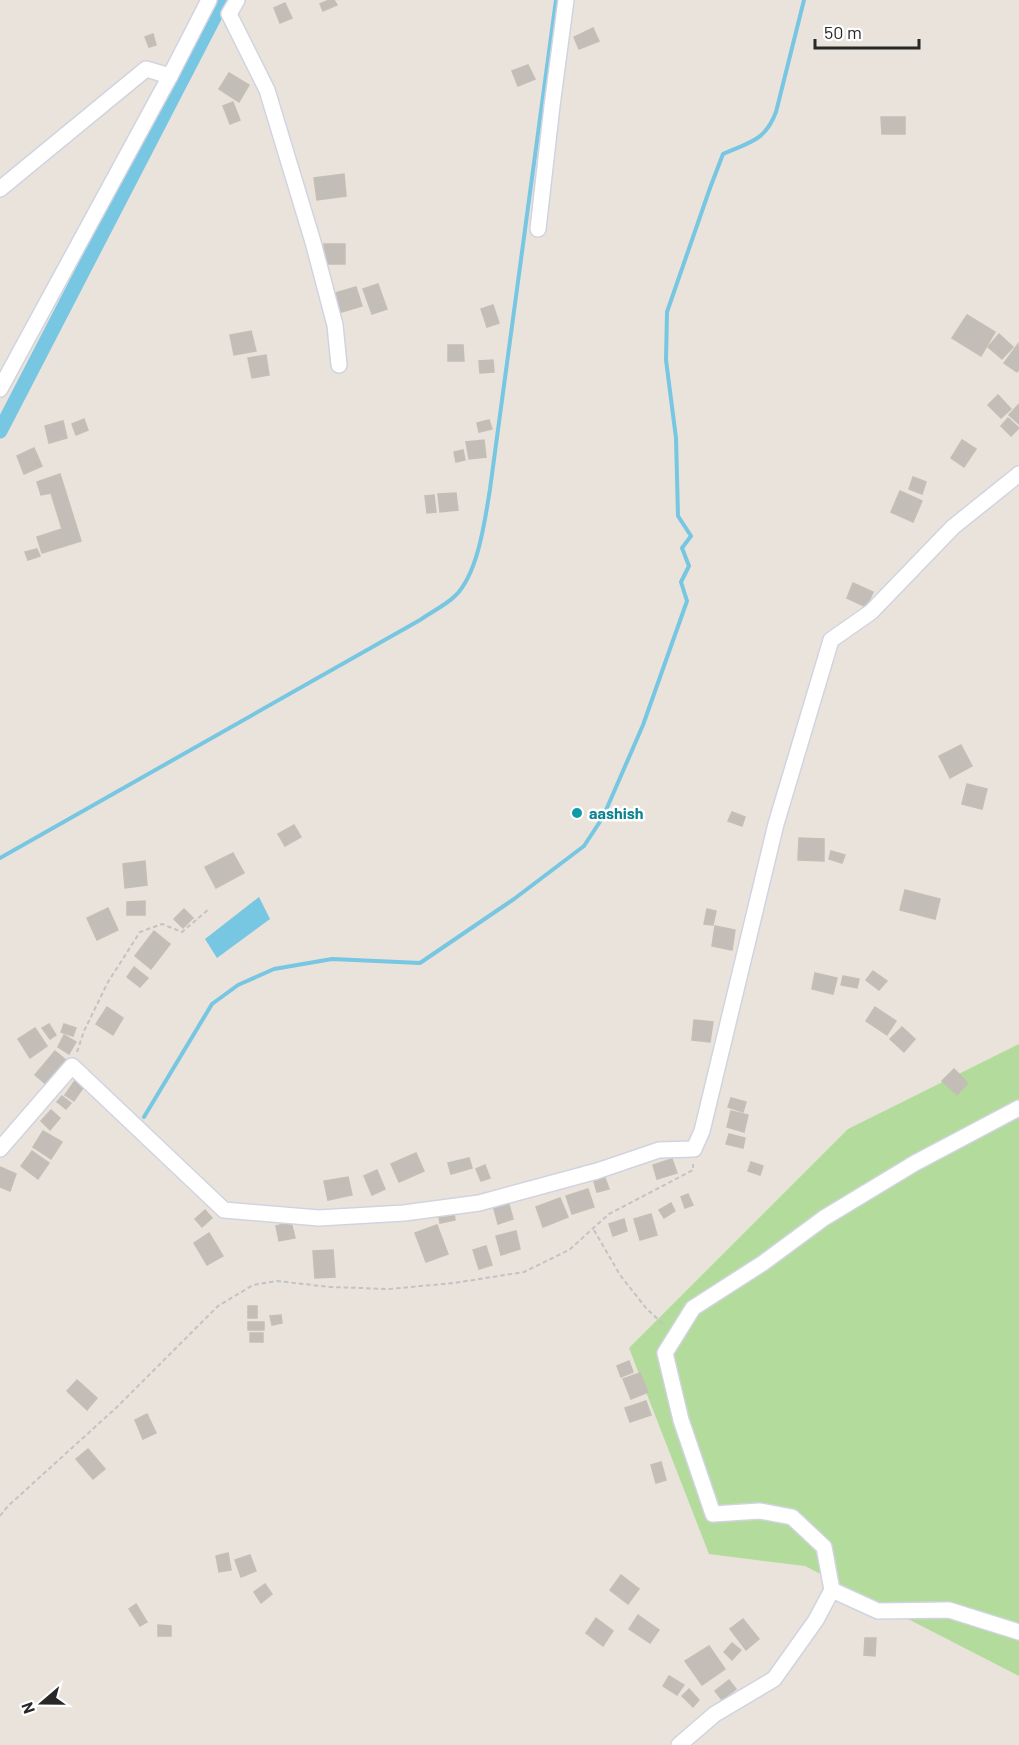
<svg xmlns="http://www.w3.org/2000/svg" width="1019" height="1745" font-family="Barlow,sans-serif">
	<rect width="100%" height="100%" fill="#e9e3db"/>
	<polygon fill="#b2db9c" points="1019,1044 1019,1676 805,1566 709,1554 629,1348 848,1129"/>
	<polygon fill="#77c6e2" points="259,897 270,919 217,958 205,939"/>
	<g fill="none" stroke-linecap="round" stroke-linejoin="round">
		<g stroke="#77c6e2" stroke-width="4">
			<path d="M0 858 420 620C431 612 446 605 455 596 478 574 485 520 490 489L556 0"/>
			<path d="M144 1117 212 1004 238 985 274 969 332 959 420 963 514 899 584 846 603 817 643 725 687 601 681 582 689 566 682 548 691 536 678 516 676 438 666 360 667 312 710 188 723 154C750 142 765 141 776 112L804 0"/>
		</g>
		<polyline stroke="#77c6e2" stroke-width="15" points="0,431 223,0"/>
	</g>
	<g fill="#c2bdb7" stroke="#c4bfb5" stroke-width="1.5">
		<polygon points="329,0 334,0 337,5 323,11 320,4"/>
		<polygon points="285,3 292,18 280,23 274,8"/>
		<polygon points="593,28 599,41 579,49 574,37"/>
		<polygon points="153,34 156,45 149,47 145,37"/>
		<polygon points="528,65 535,79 518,86 512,71"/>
		<polygon points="229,73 249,85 239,102 219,89"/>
		<polygon points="233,102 240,120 230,124 223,106"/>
		<polygon points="881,117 905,117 905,134 882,134"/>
		<polygon points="344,174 346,196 317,200 314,178"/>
		<rect x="324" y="244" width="21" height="20"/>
		<polygon points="378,284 387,309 372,314 363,289"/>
		<polygon points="356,287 362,306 338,313 332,294"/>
		<polygon points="493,305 499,323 487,327 481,309"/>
		<polygon points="967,315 995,332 981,356 952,338"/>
		<polygon points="251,331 256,351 234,355 230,335"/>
		<polygon points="999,334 1013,347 1002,359 988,347"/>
		<polygon points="1018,344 1019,369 1017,372 1004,363"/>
		<polygon points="448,345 463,345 464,361 448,361"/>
		<polygon points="266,355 269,375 252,378 248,358"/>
		<polygon points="493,360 494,372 480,373 479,361"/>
		<polygon points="998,395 1011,409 1001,418 988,405"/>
		<polygon points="1019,404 1019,424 1009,415"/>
		<polygon points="1008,418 1019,428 1011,436 1001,426"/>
		<polygon points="84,419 88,430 76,435 72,424"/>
		<polygon points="489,420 492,429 479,432 477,423"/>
		<polygon points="63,421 67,438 49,443 45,426"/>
		<polygon points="484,440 486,457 469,459 466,442"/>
		<polygon points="962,440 976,449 964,467 951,458"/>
		<polygon points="34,448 42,466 24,474 17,456"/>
		<polygon points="463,450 465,460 456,462 454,452"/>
		<polygon points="60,474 81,541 42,553 37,537 62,529 51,493 41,495 37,482"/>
		<polygon points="913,477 926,482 922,494 909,489"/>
		<polygon points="900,491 922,501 913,522 891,512"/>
		<polygon points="456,493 458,510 440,512 438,494"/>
		<polygon points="434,495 436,512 427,513 425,496"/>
		<polygon points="37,549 40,556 28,560 25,552"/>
		<polygon points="853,583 873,592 866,607 847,598"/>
		<polygon points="961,745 972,766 950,778 939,756"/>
		<polygon points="967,784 987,789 982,809 962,804"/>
		<polygon points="732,812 745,817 742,826 728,821"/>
		<polygon points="294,825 301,837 285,846 278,834"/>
		<polygon points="799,838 824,839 824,861 798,860"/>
		<polygon points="831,851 845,855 842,863 829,859"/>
		<polygon points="233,853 244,873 216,888 205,867"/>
		<polygon points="145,861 147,885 125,888 123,864"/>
		<polygon points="905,890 940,899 935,919 900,910"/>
		<polygon points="145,901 145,915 127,915 127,902"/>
		<polygon points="108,908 118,930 97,940 87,918"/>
		<polygon points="184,909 193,918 183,928 174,919"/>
		<polygon points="707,909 716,911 713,925 704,924"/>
		<polygon points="715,926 735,930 732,950 712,946"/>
		<polygon points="154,931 170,944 151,969 135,956"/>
		<polygon points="134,967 148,978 140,987 127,977"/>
		<polygon points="873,971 887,981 879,990 866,980"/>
		<polygon points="815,973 837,978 833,994 812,989"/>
		<polygon points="843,976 859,979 857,988 841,985"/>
		<polygon points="107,1007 123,1018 113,1035 96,1024"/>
		<polygon points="875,1007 896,1021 887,1035 866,1021"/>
		<polygon points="694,1020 713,1022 710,1042 692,1040"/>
		<polygon points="49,1024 56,1035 50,1039 42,1028"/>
		<polygon points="64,1024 76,1028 73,1036 61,1032"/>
		<polygon points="902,1027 915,1039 904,1052 890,1039"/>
		<polygon points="35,1028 47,1046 30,1058 18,1039"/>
		<polygon points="64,1035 76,1042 69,1054 58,1047"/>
		<polygon points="55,1051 67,1061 47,1085 35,1075"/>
		<polygon points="954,1069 968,1083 957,1095 942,1081"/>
		<polygon points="76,1079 85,1085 74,1101 65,1095"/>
		<polygon points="62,1096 71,1103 66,1109 57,1102"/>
		<polygon points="731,1098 746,1102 743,1112 728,1107"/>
		<polygon points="51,1110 60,1118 50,1130 41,1121"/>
		<polygon points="731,1111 748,1115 744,1132 727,1127"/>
		<polygon points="43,1131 62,1142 51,1159 33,1147"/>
		<polygon points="729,1134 745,1138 743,1148 726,1144"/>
		<polygon points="32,1151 49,1163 38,1179 21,1166"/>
		<polygon points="416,1153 424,1171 399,1182 391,1164"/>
		<polygon points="469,1158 472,1168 451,1174 448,1163"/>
		<polygon points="672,1159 677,1173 657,1179 653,1165"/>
		<polygon points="751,1162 763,1166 760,1175 748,1171"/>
		<polygon points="485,1165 490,1178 481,1181 476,1169"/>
		<polygon points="0,1167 16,1174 10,1191 0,1187"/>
		<polygon points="377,1170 385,1189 372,1195 364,1176"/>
		<polygon points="604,1175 609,1189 597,1192 593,1178"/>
		<polygon points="348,1177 352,1195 328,1200 324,1181"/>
		<polygon points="588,1189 594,1207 572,1214 566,1196"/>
		<polygon points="688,1194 693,1205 685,1208 681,1197"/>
		<polygon points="560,1198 568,1217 543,1227 536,1207"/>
		<polygon points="508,1201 513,1219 498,1224 493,1205"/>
		<polygon points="671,1203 675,1211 664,1218 659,1210"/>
		<polygon points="453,1207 455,1220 440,1223 438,1210"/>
		<polygon points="205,1210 212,1218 202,1227 195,1219"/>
		<polygon points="651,1214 657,1235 640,1240 634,1219"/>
		<polygon points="624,1219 627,1231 613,1236 609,1224"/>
		<polygon points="291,1222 295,1238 279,1241 276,1226"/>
		<polygon points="437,1225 448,1254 426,1262 415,1233"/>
		<polygon points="516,1231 520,1249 501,1255 496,1236"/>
		<polygon points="209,1233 223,1256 207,1265 194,1243"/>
		<polygon points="486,1246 492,1265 479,1269 473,1250"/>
		<polygon points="333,1250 335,1277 315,1278 313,1251"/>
		<rect x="248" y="1306" width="9" height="12"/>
		<polygon points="281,1315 282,1323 272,1325 270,1316"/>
		<rect x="248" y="1322" width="16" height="8"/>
		<rect x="250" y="1333" width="13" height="9"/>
		<polygon points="629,1361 633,1372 621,1377 617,1366"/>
		<polygon points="640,1373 648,1392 631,1399 623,1379"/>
		<polygon points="77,1380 97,1398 87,1410 67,1391"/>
		<polygon points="646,1401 651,1415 630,1422 625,1408"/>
		<polygon points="147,1414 156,1433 143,1439 135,1420"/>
		<polygon points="88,1449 105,1469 93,1479 76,1459"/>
		<polygon points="661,1462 666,1480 656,1483 651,1465"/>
		<polygon points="228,1553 231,1570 219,1572 216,1556"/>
		<polygon points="250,1555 256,1571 241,1577 235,1560"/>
		<polygon points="621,1575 639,1589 628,1604 610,1590"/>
		<polygon points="265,1584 272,1594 261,1603 254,1592"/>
		<polygon points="136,1604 147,1622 140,1626 129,1609"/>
		<polygon points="638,1615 659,1630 650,1643 629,1629"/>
		<polygon points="596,1618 613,1631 603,1646 586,1633"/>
		<polygon points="743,1619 759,1639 746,1650 730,1629"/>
		<polygon points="158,1625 171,1626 171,1636 158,1636"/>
		<polygon points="865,1638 876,1638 875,1656 864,1655"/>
		<polygon points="732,1643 741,1650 732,1660 724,1652"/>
		<polygon points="709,1646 725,1669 702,1685 685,1661"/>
		<polygon points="669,1676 684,1685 677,1695 663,1686"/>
		<polygon points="729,1680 736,1689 722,1700 715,1691"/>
		<polygon points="689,1689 699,1700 693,1707 682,1696"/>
	</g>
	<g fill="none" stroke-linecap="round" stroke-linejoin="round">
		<defs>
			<g id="minor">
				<polyline points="237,0 229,14 267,90 313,242 335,325 339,365"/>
				<polyline points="0,189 146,69 170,76 209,0"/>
				<polyline points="538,229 552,106 566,0"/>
				<polyline points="0,389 170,76"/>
				<polyline points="0,1149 72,1066 224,1210 319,1218 404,1213 479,1203 597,1171 659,1150 694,1149 702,1131 776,824 831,640 871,612 953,527 1019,474"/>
				<polyline points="832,1590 878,1611 949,1610 1019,1632"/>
				<polyline points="679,1745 715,1714 774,1679 816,1620 832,1590 824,1547 792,1517 760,1511 713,1514 681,1420 665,1353 693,1308 763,1263 824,1218 915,1163 1019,1108"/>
			</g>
		</defs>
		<use href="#minor" stroke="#d1d4e0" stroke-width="18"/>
		<g stroke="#c3c3c3" stroke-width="2" stroke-dasharray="4.5 3" stroke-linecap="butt">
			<polyline points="77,1052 84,1031 108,982 140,932 162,924 182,932 209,909"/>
			<polyline points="594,1230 620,1275 646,1308 665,1326"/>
			<polyline points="0,1516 8,1506 117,1407 218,1306 253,1285 277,1281 330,1287 389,1289 454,1283 524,1272 569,1250 609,1214 693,1170 693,1164"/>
		</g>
		<use href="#minor" stroke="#fff" stroke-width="15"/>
	</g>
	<circle fill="#0f9aa8" stroke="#fff" stroke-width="2" cx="577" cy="813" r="6"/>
	<g text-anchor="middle" stroke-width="5" stroke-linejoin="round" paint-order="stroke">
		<g font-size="16" font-weight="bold" fill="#0d838f" stroke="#fff" text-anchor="start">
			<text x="589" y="819">aashish</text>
		</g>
	</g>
	<g transform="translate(42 1703) rotate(250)" stroke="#ffffff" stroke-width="4.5" paint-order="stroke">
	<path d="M0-4.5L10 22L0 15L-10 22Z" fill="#282828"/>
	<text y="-9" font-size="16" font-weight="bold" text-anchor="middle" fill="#282828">N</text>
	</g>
	<path d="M815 39v9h104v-9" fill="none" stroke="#282828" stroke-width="3"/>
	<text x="824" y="39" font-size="18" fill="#282828" stroke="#ffffff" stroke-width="4.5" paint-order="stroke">50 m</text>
</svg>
